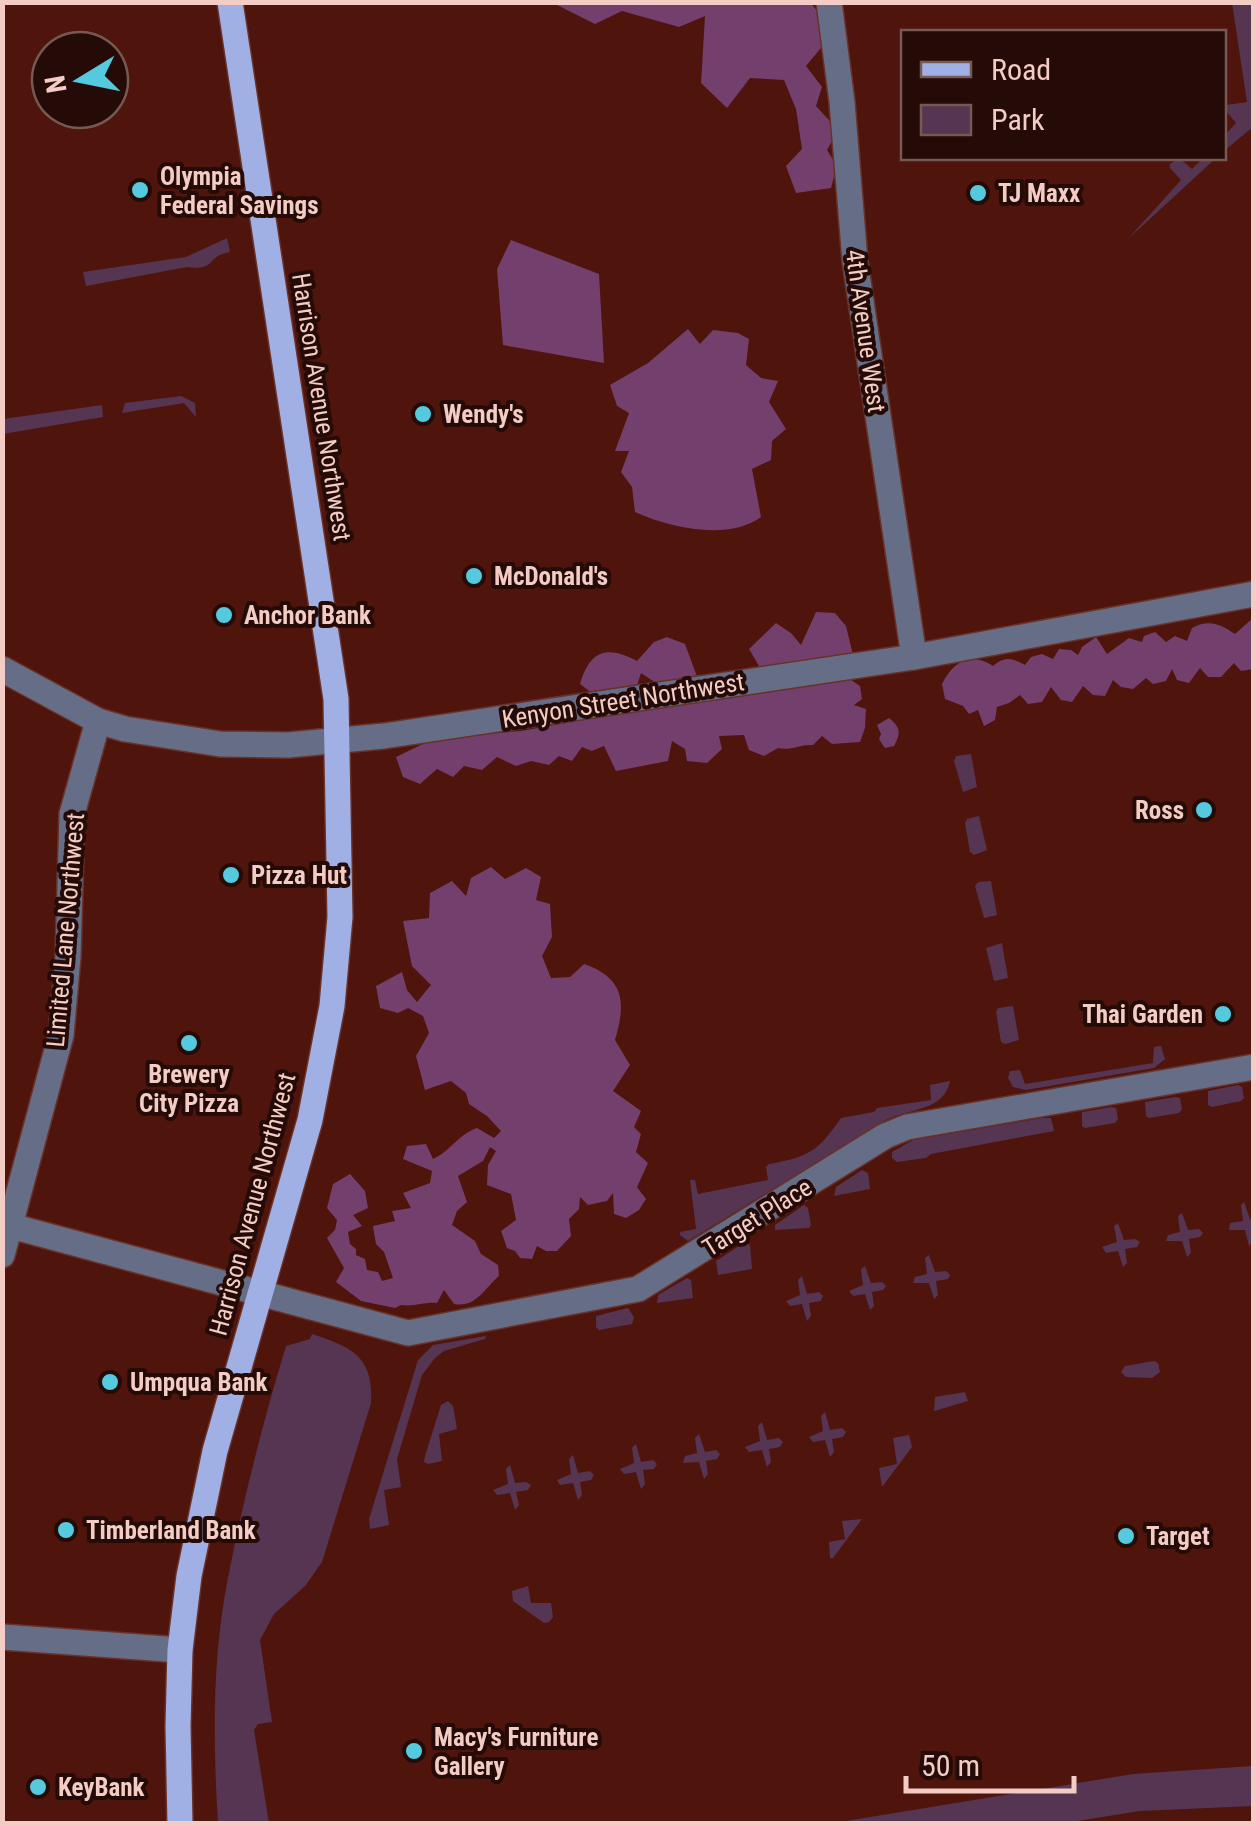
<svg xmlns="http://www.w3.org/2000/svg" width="1256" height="1826" font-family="'Roboto Condensed',sans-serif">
	<rect width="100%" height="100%" fill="#4f140b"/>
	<g fill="#563552">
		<polygon points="1232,3 1253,3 1253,127 1224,151 1224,136 1236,123 1225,110 1226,105 1247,102"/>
		<polygon points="1179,158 1192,169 1203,158 1216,158 1128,239 1181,180 1170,168 1170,164"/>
		<path d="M227 238 230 252C205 256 218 271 187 267L86 286 83 272 186 257Z"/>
		<polygon points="181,396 195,403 196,417 184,403 122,413 125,403"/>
		<polygon points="102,405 103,417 3,434 3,419"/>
		<polygon points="971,754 977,787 963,792 954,761 956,756"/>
		<polygon points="979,816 987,850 974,855 970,852 965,823 967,819"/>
		<polygon points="991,881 997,915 984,918 975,886 978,882"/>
		<polygon points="1002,943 1008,978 994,981 986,948"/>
		<polygon points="1013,1006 1019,1040 1005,1044 1001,1042 996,1012 998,1008"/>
		<polygon points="1161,1046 1165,1059 1154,1068 1026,1090 1013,1087 1008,1078 1010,1071 1020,1070 1025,1084 1153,1063 1154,1047"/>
		<path d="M950 1081C944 1111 911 1108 886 1120L688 1241 680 1235V1232L696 1229 690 1180H695L698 1194 768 1180 766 1167 769 1164C809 1157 818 1151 841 1118L874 1112 877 1108 931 1100 930 1085Z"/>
		<polygon points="1238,1085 1242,1087 1244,1098 1241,1101 1212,1107 1208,1105 1208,1091"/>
		<polygon points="1175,1097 1180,1098 1182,1109 1179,1113 1149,1118 1146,1116 1145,1102"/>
		<polygon points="1111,1107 1116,1108 1118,1119 1115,1123 1085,1128 1082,1126 1082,1112"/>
		<polygon points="1042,1118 1051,1118 1054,1131 931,1154 926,1158 897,1162 892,1158 892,1152 913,1140"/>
		<polygon points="862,1170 868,1173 870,1189 834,1196 836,1187"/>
		<polygon points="1244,1202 1250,1219 1253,1219 1253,1242 1249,1246 1245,1230 1229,1230 1230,1223 1243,1221 1241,1205"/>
		<polygon points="804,1205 808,1208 811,1225 809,1228 775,1230 775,1225"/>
		<polygon points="1182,1213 1188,1230 1199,1229 1203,1233 1200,1237 1189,1239 1191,1253 1187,1257 1182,1241 1166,1241 1168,1235 1180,1232 1178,1216"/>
		<polygon points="1118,1223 1124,1240 1135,1239 1140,1242 1137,1247 1125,1249 1127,1263 1123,1267 1118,1251 1106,1253 1102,1247 1117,1242 1114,1226"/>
		<polygon points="745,1242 750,1245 752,1269 718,1275 716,1261"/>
		<polygon points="929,1255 935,1272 946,1271 950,1275 948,1279 936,1281 938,1295 934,1299 929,1283 913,1283 915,1277 927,1274 925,1258"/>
		<polygon points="865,1266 871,1283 882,1282 886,1286 883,1290 872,1292 874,1306 870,1310 865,1294 853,1296 849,1291 863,1285 861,1269"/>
		<polygon points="802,1276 807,1294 819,1292 823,1296 821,1301 809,1303 811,1316 807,1321 802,1304 790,1306 786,1301 800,1295 798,1280"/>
		<polygon points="687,1278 691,1280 693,1298 657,1303 658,1295"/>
		<polygon points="628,1308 634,1317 632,1324 599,1330 596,1327 596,1316"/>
		<path d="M312 1334C352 1347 374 1357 371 1403L322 1562 305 1586 274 1614 260 1640 272 1722 258 1724 254 1730 269 1823H218C213 1742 212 1658 228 1578 243 1500 263 1422 286 1346L310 1339Z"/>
		<polygon points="486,1336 485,1339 444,1351 435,1358 422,1375 397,1459 401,1487 384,1490 389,1525 370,1529 369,1519 418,1360 433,1345"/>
		<polygon points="1154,1361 1158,1363 1160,1372 1152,1378 1126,1377 1121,1372 1125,1366"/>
		<polygon points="965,1392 968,1401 934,1411 935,1397"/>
		<polygon points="448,1401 453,1406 457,1429 439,1434 442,1461 428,1464 424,1462 425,1456 441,1405"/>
		<polygon points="825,1412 830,1430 842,1428 846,1432 843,1437 832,1439 834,1452 830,1457 825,1440 813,1442 809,1437 823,1431 821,1416"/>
		<polygon points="762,1422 767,1440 779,1438 783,1442 780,1447 769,1449 771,1462 767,1467 762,1450 749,1452 745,1447 760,1441 758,1426"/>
		<polygon points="699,1434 705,1452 716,1450 720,1454 717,1459 706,1461 708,1474 704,1479 699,1462 683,1463 685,1456 697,1453 695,1438"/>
		<polygon points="909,1435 912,1447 882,1487 879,1468 897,1464 893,1438"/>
		<polygon points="636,1444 641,1462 653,1460 657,1464 654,1469 643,1470 645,1484 641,1489 636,1472 624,1474 620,1469 634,1463 632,1448"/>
		<polygon points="573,1455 578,1473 590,1471 594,1475 591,1480 580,1482 582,1495 578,1500 573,1483 560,1485 557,1480 571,1474 569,1459"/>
		<polygon points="510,1465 515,1483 526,1482 531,1485 528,1490 516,1492 519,1505 515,1510 510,1493 497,1495 493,1490 508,1484 506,1469"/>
		<polygon points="862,1519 833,1558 830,1558 829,1542 845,1539 842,1521"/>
		<polygon points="528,1586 531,1603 551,1603 553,1617 549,1622 544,1623 513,1601 512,1591"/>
		<polygon points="1253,1766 1253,1806 1140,1811 1065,1823 834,1823 1133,1774"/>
	</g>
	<g fill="#733f6d">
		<polygon points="553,3 811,3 817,11 825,43 806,66 822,87 816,106 838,130 827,150 837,166 831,188 796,193 786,166 802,149 796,109 784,80 750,78 727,108 701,83 705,16 679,27 622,11 595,24"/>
		<polygon points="511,240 599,274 604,363 503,345 497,269"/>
		<path d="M688 329 700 344 713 330 738 333 749 339 746 365 761 378 778 381 769 402 786 429 772 441 771 460 752 469 761 517C729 541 670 528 635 512L632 487 621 472 629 451H615L629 413 617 406 610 385 648 363Z"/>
		<path d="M816 612 835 613 846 626 853 655 842 674 860 686 862 699 854 705 866 709 865 728 860 742 832 744 822 736 813 745C800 744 791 751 778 748L764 756 749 750 744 735 719 736 722 749 707 763 687 761 685 749 672 741 668 761 616 771 604 746 592 751 582 747 572 761 559 756 549 765 531 761 516 766 497 757 482 770 464 766 453 777 437 769 420 784 403 777 396 757 435 738 521 731 627 712 655 702 685 705 689 682 659 685 641 673 637 686 596 696 580 684C590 650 607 645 637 661L654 642 667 637 685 644 705 698H731L756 687 759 666 749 649 776 623 791 633 801 645Z"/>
		<path d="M1253 618V669L1241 671 1234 663 1221 677H1208L1200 668 1189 683 1177 680 1172 669 1166 681 1153 684 1146 678 1133 689 1121 687 1113 680 1105 696 1093 695 1083 686 1072 702 1061 700 1051 687 1042 702 1028 704 1020 695 1009 703 997 707 995 720 984 726 978 710 969 714 963 706 945 699 942 684C953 662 970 651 993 666 1005 656 1012 658 1025 665L1031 657 1042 654 1053 659 1059 649 1071 650 1078 655 1082 647 1096 637 1107 654 1129 638 1142 642 1144 636 1155 632 1166 642 1175 636 1187 641 1192 628C1209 619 1220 624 1235 634Z"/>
		<path d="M889 718C901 728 901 733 894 746L885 748 879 739 881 734 877 725Z"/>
		<path d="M491 867 505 879 526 868 541 877 536 900 550 904 552 937 542 956 551 978 570 977 584 964C625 978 626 1003 615 1040L630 1065 613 1091 641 1111 634 1127 641 1134 636 1152 648 1163 637 1187 646 1199 639 1210 626 1218 614 1214 613 1193 607 1201 588 1205 580 1197 579 1209 569 1219 571 1236 557 1251H546L537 1246 532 1259 520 1258 515 1251 507 1248 501 1231 516 1220 511 1194 487 1185 488 1165 496 1151 490 1147 483 1161 458 1176 467 1202 457 1211 452 1225 475 1241 481 1254 498 1265 499 1276C484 1289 476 1308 454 1304L444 1290 437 1303C423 1302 415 1307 401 1305L395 1308 361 1301 336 1282 344 1268 327 1238 335 1230 337 1220 327 1208 333 1184 350 1174 365 1191 368 1208 353 1215 362 1226 348 1232 350 1244 356 1249V1255L365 1259 367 1270 378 1272 382 1281 393 1278 384 1252 376 1244 373 1226 395 1221 392 1211 411 1208 403 1193 430 1183 432 1171 403 1159 407 1146 426 1144 433 1159C452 1150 456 1136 477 1128L494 1138 501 1131 487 1116 469 1104 466 1093 451 1081 425 1090 416 1056 429 1033 423 1016 408 1008 398 1013 380 1008 376 986 402 972 407 990 417 1002 431 985 412 966 403 921 429 918 430 893 452 881 466 896 471 878Z"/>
	</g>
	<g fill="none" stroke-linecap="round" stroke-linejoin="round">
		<defs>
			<g id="minor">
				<polyline points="829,2 842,102 855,261 914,657"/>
				<polyline points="2,669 98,721 125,729 220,744 288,745 384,736 914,657 1254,594"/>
				<polyline points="11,1226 408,1333 638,1289 885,1136 907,1127 1254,1067"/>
				<polyline points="2,1255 61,1035 68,957 72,814 98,721"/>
				<polyline points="2,1637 180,1650"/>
			</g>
			<polyline id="major" points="180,1824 178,1726 180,1650 189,1576 215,1451 310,1120 332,1006 340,917 336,699 230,2"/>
		</defs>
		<use href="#minor" stroke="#693229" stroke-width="28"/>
		<use href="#major" stroke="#693229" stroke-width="28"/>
		<use href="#minor" stroke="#666e87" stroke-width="25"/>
		<use href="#major" stroke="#a0b0e4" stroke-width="25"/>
	</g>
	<g fill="#55cadf" stroke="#250b07" stroke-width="4">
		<circle cx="140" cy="190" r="10"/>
		<circle cx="978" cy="193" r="10"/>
		<circle cx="423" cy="414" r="10"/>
		<circle cx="474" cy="576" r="10"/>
		<circle cx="224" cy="615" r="10"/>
		<circle cx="1204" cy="810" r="10"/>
		<circle cx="231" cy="875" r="10"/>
		<circle cx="1223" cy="1014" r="10"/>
		<circle cx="189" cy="1043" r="10"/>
		<circle cx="110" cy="1382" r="10"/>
		<circle cx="66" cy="1530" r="10"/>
		<circle cx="1126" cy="1536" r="10"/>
		<circle cx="414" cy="1751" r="10"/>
		<circle cx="38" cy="1787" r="10"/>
	</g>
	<g text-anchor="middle" stroke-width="8" stroke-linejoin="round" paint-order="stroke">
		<g font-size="25" font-weight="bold" fill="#f3cdc5" stroke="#250b07" text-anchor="start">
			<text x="160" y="185">Olympia<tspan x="160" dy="29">Federal Savings</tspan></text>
			<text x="998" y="202">TJ Maxx</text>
			<text x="443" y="423">Wendy's</text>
			<text x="494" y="585">McDonald's</text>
			<text x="244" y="624">Anchor Bank</text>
			<text x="1184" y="819" text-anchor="end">Ross</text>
			<text x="251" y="884">Pizza Hut</text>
			<text x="1203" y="1023" text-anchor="end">Thai Garden</text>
			<text x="189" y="1083" text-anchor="middle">Brewery<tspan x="189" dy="29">City Pizza</tspan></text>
			<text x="130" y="1391">Umpqua Bank</text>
			<text x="86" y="1539">Timberland Bank</text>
			<text x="1146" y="1545">Target</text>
			<text x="434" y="1746">Macy's Furniture<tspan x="434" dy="29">Gallery</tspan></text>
			<text x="58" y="1796">KeyBank</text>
		</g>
		<g font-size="25" fill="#f3cdc5" stroke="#250b07">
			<text transform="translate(866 331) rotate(82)" y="9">4th Avenue West</text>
			<text transform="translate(322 407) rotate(81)" y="9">Harrison Avenue Northwest</text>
			<text transform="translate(623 700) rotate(-9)" y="9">Kenyon Street Northwest</text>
			<text transform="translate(65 930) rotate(-85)" y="9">Limited Lane Northwest</text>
			<text transform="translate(252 1204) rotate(-75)" y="9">Harrison Avenue Northwest</text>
			<text transform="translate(757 1217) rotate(-32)" y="9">Target Place</text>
		</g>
	</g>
	<rect width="1256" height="1826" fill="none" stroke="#f3cdc5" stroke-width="10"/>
	<rect x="901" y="30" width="325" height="130" fill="#250b07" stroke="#775953" stroke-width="2.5"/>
	<rect x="921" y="62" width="50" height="15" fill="#a0b0e4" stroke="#775953" stroke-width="2.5"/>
	<text x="991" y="80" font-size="30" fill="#f3cdc5">Road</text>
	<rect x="921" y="105" width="50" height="30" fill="#563552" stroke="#775953" stroke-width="2.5"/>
	<text x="991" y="130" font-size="30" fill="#f3cdc5">Park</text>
	<g transform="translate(80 80) rotate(260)"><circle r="48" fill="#250b07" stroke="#775953" stroke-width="2.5"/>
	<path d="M0-8L18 38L0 25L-18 38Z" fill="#55cadf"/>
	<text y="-15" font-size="28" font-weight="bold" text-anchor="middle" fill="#f3cdc5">N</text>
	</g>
	<path d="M906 1776v15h168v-15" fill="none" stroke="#f3cdc5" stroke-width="5"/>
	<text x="921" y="1776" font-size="30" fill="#f3cdc5" stroke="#250b07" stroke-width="8" paint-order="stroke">50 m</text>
</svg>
